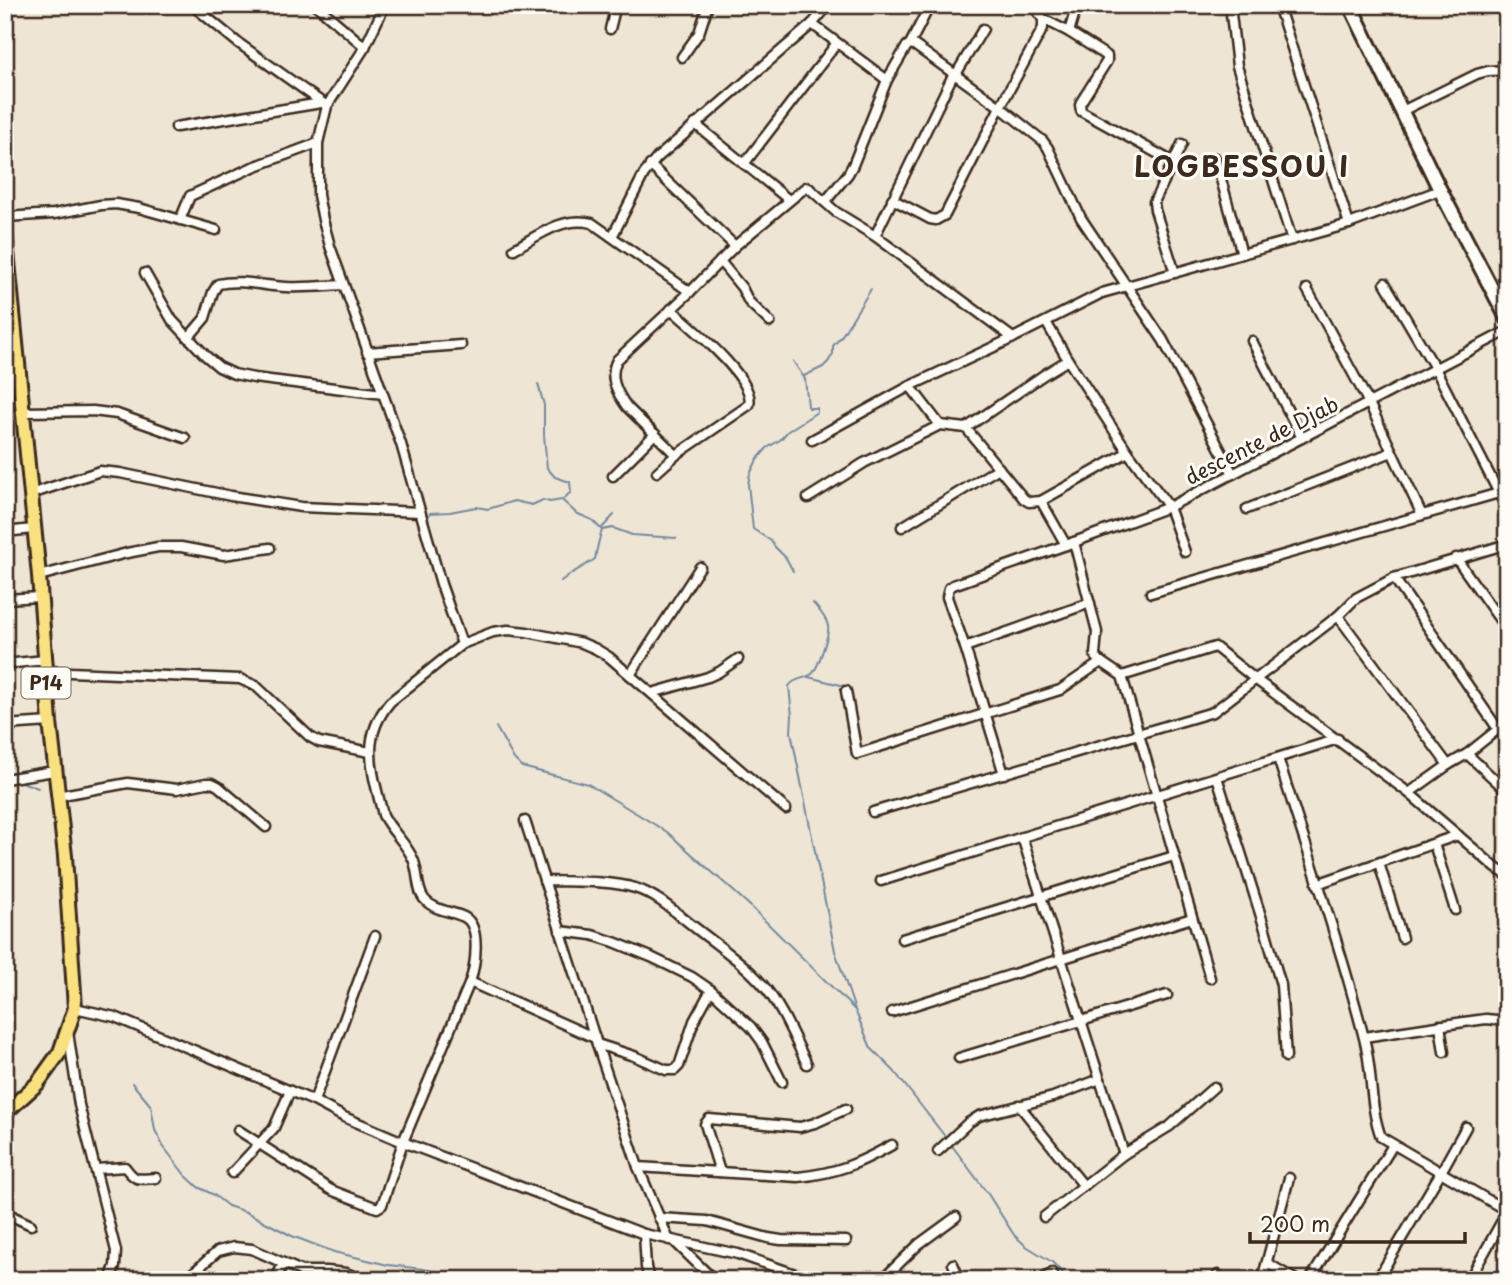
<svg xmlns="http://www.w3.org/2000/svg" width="1512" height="1285" font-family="'Playpen Sans',sans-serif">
	<rect width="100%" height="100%" fill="#efe5d4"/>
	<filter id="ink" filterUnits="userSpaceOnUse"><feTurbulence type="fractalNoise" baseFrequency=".0143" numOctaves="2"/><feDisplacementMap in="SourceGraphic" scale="14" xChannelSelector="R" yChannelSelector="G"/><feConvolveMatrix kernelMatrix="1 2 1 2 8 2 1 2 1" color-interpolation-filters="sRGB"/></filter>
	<g filter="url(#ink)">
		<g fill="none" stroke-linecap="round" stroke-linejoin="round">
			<g stroke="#73899e" stroke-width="2">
				<polyline points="804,376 823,367 828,362 833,354 833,346 841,337 871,289"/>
				<polyline points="563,501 576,513 592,520 601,529 614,515"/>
				<polyline points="431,535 428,518 430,513 450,512 476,507 488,509 514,501 532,505 543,500 550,502 562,500 571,492 570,482 555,477 547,468 544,435 544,405 538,384"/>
				<polyline points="793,571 786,558 775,547 771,541 753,529 748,484 750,474 757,460 767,448 780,440 788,431 817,412 817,408 809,408 808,406 805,379 793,361"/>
				<path d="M561 581C572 572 584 567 595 559 597 548 599 539 602 530L613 528 632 535 676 538"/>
				<path d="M813 603C818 609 827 618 828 626 830 633 818 667 813 673 806 680 795 677 789 686L792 716 791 732 835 951 855 1010 871 1048 894 1071 947 1139"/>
				<polyline points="808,677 845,686"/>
				<polyline points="496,727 514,759 522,767 588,784 667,832 748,904 854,1009"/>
				<polyline points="19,781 38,788"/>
				<polyline points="5,787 10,781"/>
				<polyline points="132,1083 151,1106 155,1130 163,1146 185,1175 198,1187 214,1195 228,1206 246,1212 292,1236 334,1252 388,1265 423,1269 459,1276"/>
				<polyline points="950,1143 988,1194 1014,1235 1026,1246 1052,1262 1070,1280"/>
			</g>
			<defs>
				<g id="minor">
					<polyline points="192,5 237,42 327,106"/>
					<polyline points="316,5 365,47"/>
					<polyline points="385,5 365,47 327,106 318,143 318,195 323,220 330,246 401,444 441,584 462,644"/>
					<polyline points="1230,5 1237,66 1292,240"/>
					<polyline points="1278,5 1349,224"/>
					<polyline points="1043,19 1069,32 1107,56 1107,61 1081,102 1080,105 1081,111 1173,162"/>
					<polyline points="812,24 887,80"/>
					<polyline points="610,29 616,5"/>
					<polyline points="1069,32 1077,5"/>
					<polyline points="910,44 930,5"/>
					<polyline points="682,57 699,33 708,5"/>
					<polyline points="955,76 983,29"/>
					<polyline points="1402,111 1477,74 1488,71 1507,70"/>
					<polyline points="695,124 789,200"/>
					<polyline points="176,127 321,103"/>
					<polyline points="1215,158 1242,254"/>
					<polyline points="744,164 837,43"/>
					<polyline points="650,165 735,246"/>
					<polyline points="892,199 930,219 936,220 945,215 1000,107 1043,28 1043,19 1033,5"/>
					<polyline points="825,202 848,174 853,165 887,80 907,46 910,44 914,45 1000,107 1043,141 1048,148 1081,218 1163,340 1233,474"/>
					<polyline points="5,217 54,214 101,205 116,204 139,208 216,230"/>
					<polyline points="180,220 190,196 253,167 318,143"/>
					<polyline points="875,236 953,75"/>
					<polyline points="612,237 644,174 657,158 812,24 829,5"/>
					<path d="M514 249C539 235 563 216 592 223L690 292"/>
					<polyline points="720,261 742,288 749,302 770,322"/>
					<polyline points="145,273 172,320 206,356 219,367 234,374 254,378 383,394"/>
					<polyline points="1175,273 1155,210 1154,202 1182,144"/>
					<polyline points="1385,283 1435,368 1507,509"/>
					<polyline points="1307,289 1369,403 1422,515"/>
					<polyline points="1046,322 1068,360 1128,452 1169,507 1185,552"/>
					<path d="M188 338 205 318 213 292 218 284C240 279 264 286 286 287 305 288 325 286 343 285"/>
					<polyline points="1252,341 1302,438"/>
					<polyline points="367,352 461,345"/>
					<polyline points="5,359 17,350"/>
					<polyline points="910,386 940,425"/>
					<polyline points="23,412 93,411 117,414 185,438"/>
					<polyline points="966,428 1024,499 1029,502 1041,501 1128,452"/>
					<polyline points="812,440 910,386 1013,338 1102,293 1349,224 1440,190"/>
					<path d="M676 455 627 407C617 393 608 377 617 360L690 292 735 246 806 187 809 188 836 212 875 236 1013 338"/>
					<path d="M657 472 676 455 749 405C757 380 690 326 671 309"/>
					<polyline points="613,476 655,434"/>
					<polyline points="31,494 100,471 120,473 231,496 301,507 420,512"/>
					<polyline points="808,498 864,463 940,425 966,428 1045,374 1068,360"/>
					<polyline points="1041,501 1066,545"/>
					<polyline points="1247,509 1392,452"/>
					<polyline points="902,527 999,468"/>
					<polyline points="5,532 33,529"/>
					<polyline points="1074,542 1097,632 1095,655 1097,659 1122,676 1210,978"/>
					<polyline points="1456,558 1507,630"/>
					<polyline points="39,576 127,553 158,547 181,547 224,555 270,548"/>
					<polyline points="1394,578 1498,729"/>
					<polyline points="1151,593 1499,493 1507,490"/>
					<polyline points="5,599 40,597"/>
					<polyline points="1338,616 1448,765"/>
					<polyline points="965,647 1090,603"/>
					<polyline points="5,664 45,660"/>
					<polyline points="45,671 240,679 256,686 310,737 319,742 370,752"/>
					<polyline points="630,675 700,567"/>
					<polyline points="1122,676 1215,647 1255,679 1409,793 1448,765 1467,754 1507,722"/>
					<polyline points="846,691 857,754 1060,690 1101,662"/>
					<polyline points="652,693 708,677 719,672 738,659"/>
					<polyline points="5,725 50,722"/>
					<polyline points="1467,754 1507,791"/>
					<path d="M1278 758C1307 851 1340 944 1364 1038 1373 1071 1369 1105 1381 1137L1507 1211"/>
					<polyline points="1004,774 965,647 947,597 949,588 953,585 1066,545 1169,507 1507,331"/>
					<polyline points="1217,777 1265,929 1281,985 1286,1057"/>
					<polyline points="5,779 54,771"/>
					<polyline points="1409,793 1496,868 1507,875"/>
					<polyline points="57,796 128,783 177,789 206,783 212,783 218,786 266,827"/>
					<polyline points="873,812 1213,712 1338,616 1356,598 1394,578 1507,544"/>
					<polyline points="525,821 595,1038 638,1167 669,1240"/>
					<polyline points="1022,837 1124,1154"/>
					<polyline points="1434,844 1455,910"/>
					<polyline points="1379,863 1402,938"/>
					<path d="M544 881C573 882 608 880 635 888 657 895 675 912 693 926 717 945 743 962 763 985 782 1007 794 1038 807 1064"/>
					<polyline points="881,881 1338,739"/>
					<polyline points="1317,884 1458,835"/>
					<polyline points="560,931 592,935 614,942 651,957 692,977 711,990 751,1027 762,1042 782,1082"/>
					<polyline points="902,939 1174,856"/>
					<polyline points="470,982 595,1038"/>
					<polyline points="75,1008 115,1017 314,1101 344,1117 403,1142 644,1234 738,1254 812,1280"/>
					<polyline points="892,1012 1192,918"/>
					<polyline points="1440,1025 1444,1052"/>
					<polyline points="68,1032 79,1105 116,1251 115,1266 110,1280"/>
					<polyline points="1364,1037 1464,1022 1486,1019 1507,1021"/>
					<polyline points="597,1044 634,1056 666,1070 675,1070 679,1066 694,1021 711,990"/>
					<polyline points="959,1058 1167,995"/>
					<polyline points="314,1101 375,936"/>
					<polyline points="1019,1105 1084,1186"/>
					<path d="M238 1130 331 1190 377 1208 382 1205 403 1142 470 982C475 967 482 926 464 917 452 911 435 911 425 900 416 890 419 872 413 859 406 843 391 831 383 815 373 773 359 739 390 702L462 644 493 632 508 630 527 632 582 643 596 649 609 657 786 809"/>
					<polyline points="938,1151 968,1123 979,1116 1053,1097 1100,1079"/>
					<path d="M638 1167 798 1177C837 1173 858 1164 892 1145"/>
					<path d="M96 1169 125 1167C136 1182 138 1179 156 1178"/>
					<polyline points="720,1172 705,1124 709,1119 800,1127 815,1123 846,1109"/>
					<polyline points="232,1173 274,1128 290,1091"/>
					<polyline points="5,1208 14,1217 31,1225"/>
					<polyline points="1044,1217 1124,1154 1170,1126 1214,1087"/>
					<polyline points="659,1218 707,1221 768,1238 781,1240 846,1241"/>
					<polyline points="5,1224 10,1214"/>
					<polyline points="644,1234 646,1267 649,1280"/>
					<polyline points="675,1242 714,1280"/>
					<polyline points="1267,1263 1296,1280"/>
					<polyline points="953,1264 960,1280"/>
					<polyline points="185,1280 218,1251 234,1247 252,1249 301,1271 327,1271 346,1273 364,1280"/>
					<polyline points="276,1280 283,1263"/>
					<polyline points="882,1280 919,1244 956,1217"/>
					<polyline points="1041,1280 1052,1273"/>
					<polyline points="1218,1280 1218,1275"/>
					<polyline points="1262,1280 1289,1178"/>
					<polyline points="1310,1280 1393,1145"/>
					<polyline points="1377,1280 1441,1172 1466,1127"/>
					<polyline points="1469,1280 1507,1212"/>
				</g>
				<polyline id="secondary" points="1350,5 1440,190 1507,318"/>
				<polyline id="primary" points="5,231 39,576 50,722 65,856 75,1008 60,1052 37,1084 5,1113"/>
			</defs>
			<use href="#minor" stroke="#3b2a1e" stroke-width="13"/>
			<use href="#secondary" stroke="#3b2a1e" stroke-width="18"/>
			<use href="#primary" stroke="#3b2a1e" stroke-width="18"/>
			<use href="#minor" stroke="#fdfcf7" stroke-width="8"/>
			<use href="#secondary" stroke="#fdfcf7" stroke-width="12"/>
			<use href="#primary" stroke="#f9e181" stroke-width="12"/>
		</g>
	</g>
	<g text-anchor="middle" stroke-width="6" stroke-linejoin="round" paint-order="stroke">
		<rect fill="#fdfcf7" stroke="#75695f" stroke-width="2" x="21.5" y="667.5" width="49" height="31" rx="5"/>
		<g font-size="19" font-weight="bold" fill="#3b2a1e">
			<text x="46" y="690">P14</text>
		</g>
		<g font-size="21" fill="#3b2a1e" stroke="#fdfcf7">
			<text transform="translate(1262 441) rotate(-27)" y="7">descente de Djab</text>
		</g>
		<g font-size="28" font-weight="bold" letter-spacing="2" fill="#3b2a1e" stroke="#fdfcf7">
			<text x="1242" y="177">LOGBESSOU I</text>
		</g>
	</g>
	<rect width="1512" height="1285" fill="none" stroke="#fdfcf7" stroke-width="28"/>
	<rect x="14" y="14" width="1484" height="1257" fill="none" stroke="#3b2a1e" stroke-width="2.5" filter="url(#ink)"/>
	<path d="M1250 1232v10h215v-10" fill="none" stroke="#3b2a1e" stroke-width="3.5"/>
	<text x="1260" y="1232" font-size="21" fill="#3b2a1e" stroke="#fdfcf7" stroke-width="5" paint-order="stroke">200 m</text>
</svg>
